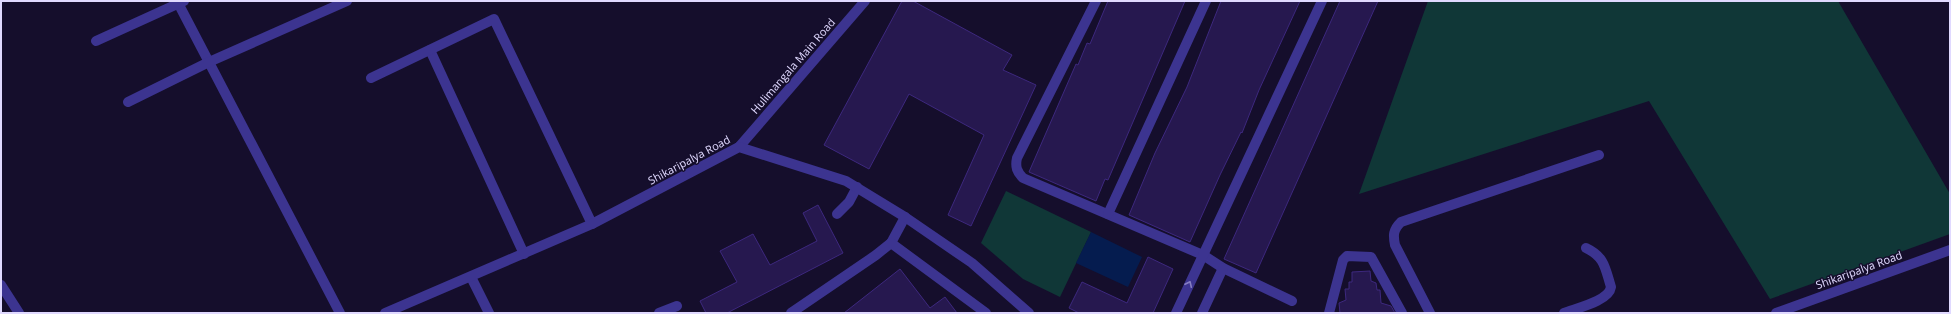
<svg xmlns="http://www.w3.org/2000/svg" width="1951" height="314" font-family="'Open Sans',sans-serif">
	<rect width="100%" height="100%" fill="#150e2c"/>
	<g fill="#103737">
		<polygon points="1428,1 1838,1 1950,194 1950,234 1770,299 1649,101 1359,194"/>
		<polygon points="1006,191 1091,232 1060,297 1023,279 981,243"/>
	</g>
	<polygon fill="#051c4f" points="1091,232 1142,257 1128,287 1076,263"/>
	<g fill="#26184f" stroke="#3d287e">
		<polygon points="902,1 913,1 1012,55 1003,70 1036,85 971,226 948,215 984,135 909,94 869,169 824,145"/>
		<polygon points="1108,1 1185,1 1108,180 1105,179 1096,201 1029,172 1076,64 1078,65 1087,43 1090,44"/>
		<polygon points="1221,1 1300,1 1259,90 1242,133 1241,132 1220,175 1190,242 1129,215 1155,153 1187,87"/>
		<polygon points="1340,1 1378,1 1256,273 1224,259"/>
		<polygon points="818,205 843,253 727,313 706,313 700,301 737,282 720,251 753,234 770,265 817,241 803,213"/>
		<polygon points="1148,257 1173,269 1153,313 1079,313 1069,308 1082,282 1127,303"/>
		<polygon points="900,269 930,308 945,297 957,313 844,313"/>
		<polygon points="1370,271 1371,281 1376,283 1377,290 1380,290 1381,303 1391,306 1395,313 1340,313 1339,303 1346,300 1345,289 1349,289 1349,282 1352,282 1352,272"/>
	</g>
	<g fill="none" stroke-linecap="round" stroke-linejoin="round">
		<g stroke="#3c3490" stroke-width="10">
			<polyline points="177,1 340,313"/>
			<path d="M1096 1 1017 158C1015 167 1017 172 1023 178L1203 255 1223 268 1292 301"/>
			<polyline points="96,41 184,1"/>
			<polyline points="430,50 524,254"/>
			<polyline points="371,78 494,19 592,224"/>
			<polyline points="128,102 209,62 347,1"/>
			<polyline points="739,147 865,1"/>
			<polyline points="837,214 849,202 857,187"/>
			<polyline points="1108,214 1206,1"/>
			<polyline points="891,243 905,217"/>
			<polyline points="471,277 489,313"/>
			<polyline points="1,285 19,313"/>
			<polyline points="385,313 592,224 739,147 846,181 905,217 972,263 1029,313"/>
			<polyline points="659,313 677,306"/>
			<polyline points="791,313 876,255 891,243 986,313"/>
			<polyline points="1176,313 1322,1"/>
			<polyline points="1202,313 1223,268"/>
			<polyline points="1329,313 1343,260 1347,256 1371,257 1402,313"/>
			<path d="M1430 313 1395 245C1393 235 1393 230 1401 222L1599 155"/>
			<path d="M1564 313C1577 308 1609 301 1611 287 1605 268 1605 257 1586 248"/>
			<polyline points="1776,313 1950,250"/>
		</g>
	</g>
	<defs><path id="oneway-chevron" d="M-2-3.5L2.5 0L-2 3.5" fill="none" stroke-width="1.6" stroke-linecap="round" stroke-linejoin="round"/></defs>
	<use stroke="#867ec2" href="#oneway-chevron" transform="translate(1189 284) rotate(-65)"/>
	<g text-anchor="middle" stroke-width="3" stroke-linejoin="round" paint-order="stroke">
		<g font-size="11" fill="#e0d9ff" stroke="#150e2c">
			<text transform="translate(793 66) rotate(-49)" y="4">Hulimangala Main Road</text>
			<text transform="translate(689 160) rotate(-28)" y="4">Shikaripalya Road</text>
			<text transform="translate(1859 270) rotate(-20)" y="4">Shikaripalya Road</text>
		</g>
	</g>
	<rect width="1951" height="314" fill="none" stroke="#e0d9ff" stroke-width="4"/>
</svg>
